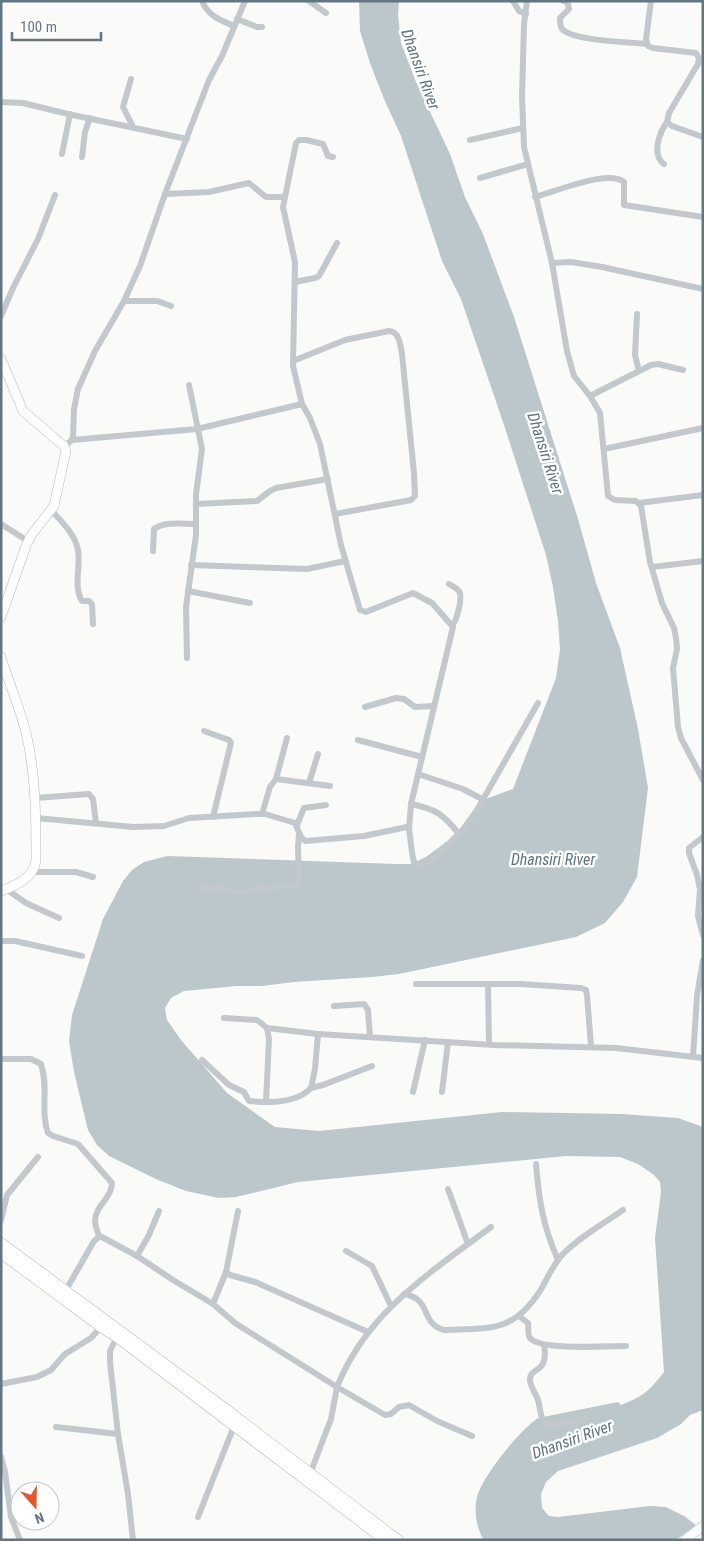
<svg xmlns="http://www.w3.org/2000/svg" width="704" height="1541" font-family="'Roboto Condensed',sans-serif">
	<rect width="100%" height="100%" fill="#fafaf8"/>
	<path fill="#bbc7cb" d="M359 1H399L398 15 401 43 416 82 450 154 465 197 483 234 514 317 578 519 596 583 620 648 638 729 648 788 637 877 623 902 605 923 576 937 399 974 372 977 294 982 262 986H236L184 991 171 998 165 1008 167 1020 181 1040 227 1093 275 1127 319 1131 502 1112 622 1114 678 1118 703 1127V1410L690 1415 681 1424 657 1438 558 1471 546 1482 541 1494 542 1508 549 1516 558 1517 650 1506 666 1507 684 1516 696 1525 676 1540H484C475 1527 473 1505 479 1491 488 1470 519 1431 538 1418L618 1402 621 1405C644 1396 649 1391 664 1372L655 1238 661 1192 660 1182 654 1175 638 1164 620 1157 566 1156 298 1182 236 1197 219 1198 186 1191 158 1180 109 1156 97 1145 88 1130 74 1072 69 1041 72 1015 103 919 123 881 132 870 144 862 167 856 396 864H411L426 857 449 840 478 810 483 800 513 789 556 678 560 649 558 621 553 587 546 555 504 425 461 299 442 261 401 136 384 99 370 63 360 31Z"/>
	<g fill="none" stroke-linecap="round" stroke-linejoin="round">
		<defs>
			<g id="secondary">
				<polyline points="1,359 23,411 64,446 66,451 54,506 32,534 26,546 1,617"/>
				<path d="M1 657C9 684 21 710 27 737 36 778 36 819 36 860 34 878 17 885 1 891"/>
				<polyline points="685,1540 703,1526"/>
			</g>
			<g id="primary">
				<polyline points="1,1243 223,1407 398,1540"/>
				<polyline points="1,1253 101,1327 117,1337 385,1540"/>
			</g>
		</defs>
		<use href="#secondary" stroke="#b3babf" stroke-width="10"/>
		<use href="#primary" stroke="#b5babe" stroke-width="11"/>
		<g stroke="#c3c8cc" stroke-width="6">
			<path d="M202 1C208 16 220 20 234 26"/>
			<polyline points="309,1 326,13"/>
			<polyline points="513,1 519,11 526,14"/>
			<polyline points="527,1 524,24 522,96 524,147 552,263 567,351 574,376 590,396 600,413 608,496 615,500 636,501 641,506 650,562 662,603 674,628 676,638 677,649 673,668 678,727 681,738 703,780"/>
			<path d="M563 1 566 2 568 4 569 9 560 18C560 21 560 26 562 29 573 41 629 42 647 44"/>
			<polyline points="651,1 646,39 648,46 653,48 696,53 699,58 698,64 669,113 667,122 672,126 703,137"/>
			<polyline points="237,19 257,27 262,27"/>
			<polyline points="131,79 123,107 133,127"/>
			<polyline points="1,102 23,103 68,114 187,139"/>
			<polyline points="470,140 523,128"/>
			<polyline points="62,154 70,114"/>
			<polyline points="82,157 85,132 90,118"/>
			<polyline points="333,157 328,156 323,144 306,140 299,140 296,143 283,207 295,262 293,366 302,404 310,418 320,444 341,545 360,610 366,612 413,593 432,603 453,627 411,804 409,829"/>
			<path d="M664 164C663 164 659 159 659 158 654 147 661 130 667 122"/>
			<polyline points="480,178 528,164"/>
			<polyline points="165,194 209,192 249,183 266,197 285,197"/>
			<path d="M535 197C554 192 608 169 624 182V205L703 217"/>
			<polyline points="552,263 571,262 602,267 703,289"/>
			<polyline points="295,282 315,278 319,276 337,243"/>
			<polyline points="124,301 157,301 171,306"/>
			<polyline points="637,314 635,355 639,371"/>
			<polyline points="1,316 13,288 38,239 55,195"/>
			<path d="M293 361 345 340 389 331C400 332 400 345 402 354L414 473 415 496 411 500 406 501 335 514"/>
			<polyline points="590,396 651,365 658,364 683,370"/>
			<polyline points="72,440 197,429 302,404"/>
			<polyline points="64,446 71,441 73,437 74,409 78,389 95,351 124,301 140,266 165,194 209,80 222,56 245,1"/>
			<polyline points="604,449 703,428"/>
			<polyline points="639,503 703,495"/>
			<polyline points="196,504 257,501 270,491 276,488 328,479"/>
			<path d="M51 510C61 521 75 534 78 550 81 566 73 586 82 601H89L92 604 93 624"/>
			<polyline points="1,524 28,541"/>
			<path d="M153 551 154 529C165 521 183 524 196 524"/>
			<polyline points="191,565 307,569 345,561"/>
			<polyline points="652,567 703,561"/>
			<path d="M449 584C452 586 457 588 459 591 463 597 457 621 452 625"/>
			<polyline points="188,591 250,603"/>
			<polyline points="187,658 186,607 196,535 196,494 202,449 189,385"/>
			<polyline points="365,707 396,698 404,699 415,707 434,706"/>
			<polyline points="204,731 229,740 231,743 213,817"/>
			<polyline points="358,740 422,757"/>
			<polyline points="418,774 463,789 482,799"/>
			<polyline points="276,779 287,738"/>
			<polyline points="309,783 318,754"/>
			<polyline points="35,798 89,794 93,799 96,823"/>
			<path d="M411 804C436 809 443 814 459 834"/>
			<polyline points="262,814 270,787 276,779 330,786"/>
			<path d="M36 818 133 827 164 826 189 818 257 814H265L295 823 301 837 305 841 364 836 407 827 409 829C411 841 411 854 415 865L420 866 433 859 462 831 477 810 538 703"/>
			<polyline points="297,825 304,808 326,805"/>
			<polyline points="703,837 689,848 689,853 697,875 700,889 698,916 703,935"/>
			<polyline points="32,872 76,872 93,877"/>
			<polyline points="203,887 240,892 299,884 298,847 299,834"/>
			<polyline points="6,889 26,903 59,918"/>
			<polyline points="1,941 15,941 82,956"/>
			<polyline points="416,984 520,984 581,988 586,990 587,995 591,1046"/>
			<polyline points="488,984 489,1044"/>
			<polyline points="334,1006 364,1004 368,1010 370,1037"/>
			<polyline points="224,1018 257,1020 267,1028 269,1039 266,1102"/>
			<polyline points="267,1028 318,1034 494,1045 616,1048 703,1058"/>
			<polyline points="693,1057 697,996 703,960"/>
			<path d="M1 1059H31L41 1064C49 1087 40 1111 48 1133L53 1136 78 1144 112 1183C112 1198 95 1206 95 1221 95 1226 98 1232 99 1237"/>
			<path d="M202 1060 229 1085 244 1092 249 1101C268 1103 297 1103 311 1088L315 1069 318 1034"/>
			<polyline points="311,1088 323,1085 372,1066"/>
			<polyline points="413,1092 425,1040"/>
			<polyline points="442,1092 448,1042"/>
			<path d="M536 1164C539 1201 543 1226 558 1260"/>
			<polyline points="448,1189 468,1244"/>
			<polyline points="238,1211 226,1272 230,1275 255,1282 368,1332"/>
			<polyline points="1,1220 7,1195 38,1157"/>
			<polyline points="346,1251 372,1266 391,1306"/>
			<polyline points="137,1256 149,1235 159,1211"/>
			<polyline points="66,1290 94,1241 99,1237 102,1237 137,1256 173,1280 213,1304 235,1323 337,1387 331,1419 310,1474"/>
			<path d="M404 1294C433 1299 419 1323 444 1330 489 1328 513 1333 540 1291 547 1279 553 1265 562 1255 579 1237 603 1224 623 1210"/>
			<polyline points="213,1304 226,1272"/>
			<path d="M519 1316 528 1323C529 1328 527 1334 530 1338 540 1351 609 1346 626 1346"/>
			<polyline points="117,1337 110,1351 110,1362 118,1434 128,1494 133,1540"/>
			<path d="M544 1345C549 1374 531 1367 530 1378 529 1385 536 1394 538 1400 540 1406 540 1414 543 1420 549 1431 575 1420 584 1418"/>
			<polyline points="1,1384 37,1377 51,1370 65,1354 91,1338 101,1327"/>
			<polyline points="56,1427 118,1434"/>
			<path d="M472 1436 437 1421 409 1405 399 1407 391 1414 385 1415 337 1387C367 1312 430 1273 491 1227"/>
			<polyline points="1,1457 5,1472 11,1517 20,1540"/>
			<polyline points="198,1517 234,1426"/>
		</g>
		<use href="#secondary" stroke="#fff" stroke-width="9"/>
		<use href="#primary" stroke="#fff" stroke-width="10"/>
	</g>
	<g text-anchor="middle" stroke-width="5" stroke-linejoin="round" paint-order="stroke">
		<g font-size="16" font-style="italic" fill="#60757c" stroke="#fff">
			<text transform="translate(421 69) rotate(70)" y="6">Dhansiri River</text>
			<text transform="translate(546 453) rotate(72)" y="6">Dhansiri River</text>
			<text x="553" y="865">Dhansiri River</text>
			<text transform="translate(572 1439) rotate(-20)" y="6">Dhansiri River</text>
		</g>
	</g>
	<rect width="704" height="1541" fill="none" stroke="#657683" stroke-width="5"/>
	<g transform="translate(35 1506) rotate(160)"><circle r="24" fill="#ffffff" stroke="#c1c8cd"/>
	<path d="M0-4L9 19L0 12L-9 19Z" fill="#e4572e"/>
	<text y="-8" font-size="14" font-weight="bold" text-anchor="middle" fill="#657683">N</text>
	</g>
	<path d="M12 32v8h89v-8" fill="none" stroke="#657683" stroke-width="2.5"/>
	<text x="20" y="32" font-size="15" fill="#657683" stroke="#ffffff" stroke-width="4" paint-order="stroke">100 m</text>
</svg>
